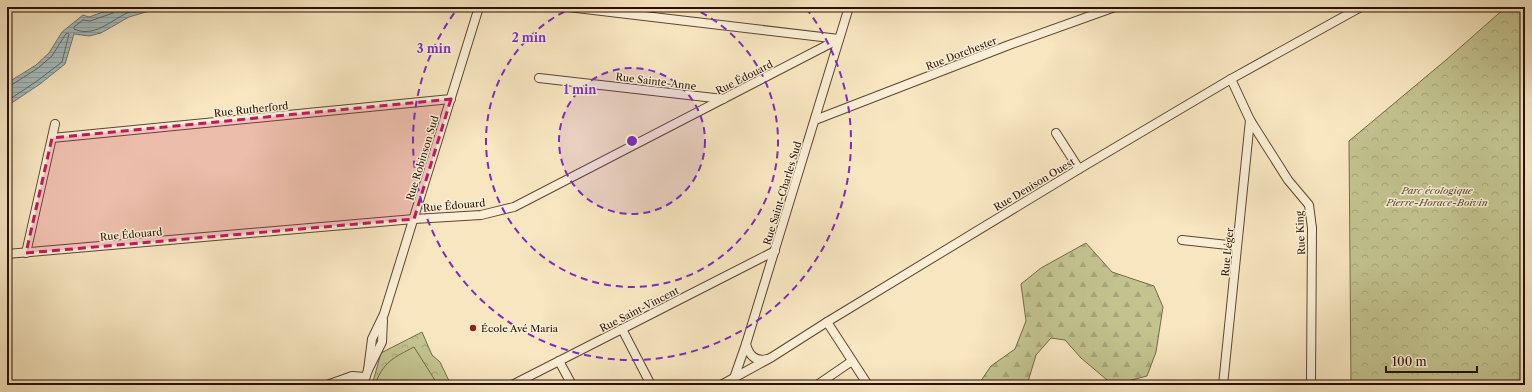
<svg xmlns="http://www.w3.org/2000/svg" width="1532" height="392" font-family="'Libre Caslon Text',serif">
	<defs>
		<pattern id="forest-firs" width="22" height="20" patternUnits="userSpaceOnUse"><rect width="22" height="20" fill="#c2c38f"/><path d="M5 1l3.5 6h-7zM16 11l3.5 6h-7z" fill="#a7a67a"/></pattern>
		<pattern id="park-crowns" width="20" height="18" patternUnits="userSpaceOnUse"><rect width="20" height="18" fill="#c2c38f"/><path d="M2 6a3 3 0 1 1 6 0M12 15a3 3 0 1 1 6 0" fill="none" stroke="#a7a67a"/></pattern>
		<pattern id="water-rules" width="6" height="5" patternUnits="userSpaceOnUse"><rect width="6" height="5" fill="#a3bcbe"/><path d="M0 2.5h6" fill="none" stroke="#8ca0a2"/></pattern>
	</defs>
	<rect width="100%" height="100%" fill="#f7e6c0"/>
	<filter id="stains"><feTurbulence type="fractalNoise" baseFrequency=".005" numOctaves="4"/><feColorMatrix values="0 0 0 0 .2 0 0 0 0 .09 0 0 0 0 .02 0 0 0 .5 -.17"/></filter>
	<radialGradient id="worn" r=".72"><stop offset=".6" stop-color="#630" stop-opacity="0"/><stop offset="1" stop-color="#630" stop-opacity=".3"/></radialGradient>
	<polygon fill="url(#forest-firs)" stroke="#766948" points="1086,243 1112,272 1154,286 1163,307 1156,352 1147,376 1120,383 1107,380 1081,358 1065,340 1051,338 1036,355 1027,385 978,385 991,366 1015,349 1026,321 1021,284 1041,268"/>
	<g fill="url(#park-crowns)" stroke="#766948">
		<polygon points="1506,7 1525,7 1525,385 1351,385 1349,141 1446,60"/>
		<polygon points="422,332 432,355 440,362 451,385 372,385 381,353"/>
	</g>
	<path fill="#c2c38f" stroke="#766948" d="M414 347 438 385H375C383 362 393 358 414 347Z"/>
	<polygon fill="url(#water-rules)" stroke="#737772" points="117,7 163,7 129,17 101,33 89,36 74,34 65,64 40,84 7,106 7,83 36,65 49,53 62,32 83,15 89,17"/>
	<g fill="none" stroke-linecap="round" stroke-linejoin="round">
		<g stroke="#66665f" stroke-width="1">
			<path d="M116 7V10L113 13 90 21 83 20 74 27V29C94 38 110 21 127 13 133 10 141 9 148 7"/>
			<polyline points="7,86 10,86 38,68 52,56 65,35 67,33 69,34 62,62 37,81 7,101"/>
		</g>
		<defs>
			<g id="minor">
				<polyline points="568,7 839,39"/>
				<polyline points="539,78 723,99"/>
				<polyline points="1231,79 1250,120 1288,180 1309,205 1312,228 1311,385"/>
				<polyline points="815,120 1009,45 1115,7"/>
				<polyline points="1056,133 1079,169"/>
				<polyline points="52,138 451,99"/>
				<polyline points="1182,240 1237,246"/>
				<polyline points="26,253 55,124"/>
				<polyline points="7,254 414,219 481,215 514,207 839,39"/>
				<polyline points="827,322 868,385"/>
				<polyline points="622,329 651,385"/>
				<path d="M746 344C749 355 755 362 767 359"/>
				<polyline points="559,361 572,385"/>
				<polyline points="368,370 372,339 384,314 479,7"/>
				<polyline points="733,381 746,344 849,7"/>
				<polyline points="327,385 352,376 365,377"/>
				<polyline points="355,385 365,377"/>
				<polyline points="363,385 368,370 382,342 383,320"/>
				<polyline points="512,385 775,251"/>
				<polyline points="721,385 772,357 827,322 1079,169 1231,79 1361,7"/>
				<polyline points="817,385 852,361"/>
				<polyline points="1223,385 1250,120"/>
			</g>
		</defs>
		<use href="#minor" stroke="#5d4530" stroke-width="10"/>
		<use href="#minor" stroke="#faefd6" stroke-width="8"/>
	</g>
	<path fill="#c2185b" fill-opacity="0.2" stroke="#c2185b" stroke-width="3" stroke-dasharray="8 5" stroke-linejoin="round" d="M451 99 414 219 26 253 52 138Z"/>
	<circle cx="632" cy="141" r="73" fill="#7b2cbf" fill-opacity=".12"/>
	<g fill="none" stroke="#7b2cbf" stroke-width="2" stroke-dasharray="7 5">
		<circle cx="632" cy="141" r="73"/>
		<path d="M690 7A146 146 0 1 1 574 7"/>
		<path d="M806 8A219 219 0 1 1 458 8"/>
	</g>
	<circle fill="#8f2418" stroke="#faefd6" stroke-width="1.5" cx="473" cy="328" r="4"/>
	<g text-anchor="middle" stroke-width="3" stroke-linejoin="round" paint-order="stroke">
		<g font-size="10" fill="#2a0f00" stroke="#faefd6">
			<text transform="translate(961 53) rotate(-21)" y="4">Rue Dorchester</text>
			<text transform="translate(744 77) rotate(-27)" y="4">Rue Édouard</text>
			<text transform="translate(656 81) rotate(7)" y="4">Rue Sainte-Anne</text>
			<text transform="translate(251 109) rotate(-6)" y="4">Rue Rutherford</text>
			<text transform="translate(422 158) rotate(-73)" y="4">Rue Robinson Sud</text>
			<text transform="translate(1034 184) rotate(-31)" y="4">Rue Denison Ouest</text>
			<text transform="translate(782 193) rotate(-73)" y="4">Rue Saint-Charles Sud</text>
			<text transform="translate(454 205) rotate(-5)" y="4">Rue Édouard</text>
			<text transform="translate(1300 233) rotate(-93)" y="4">Rue King</text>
			<text transform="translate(131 234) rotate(-5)" y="4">Rue Édouard</text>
			<text transform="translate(1227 252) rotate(-84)" y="4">Rue Léger</text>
			<text transform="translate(639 309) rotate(-27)" y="4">Rue Saint-Vincent</text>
		</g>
		<g font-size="10" font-style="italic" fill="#5f4e32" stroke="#faefd6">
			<text x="1437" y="194">Parc écologique<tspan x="1437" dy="12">Pierre-Horace-Boivin</tspan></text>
		</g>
		<g font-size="10" fill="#2a0f00" stroke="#faefd6" text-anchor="start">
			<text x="481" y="332">École Avé Maria</text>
		</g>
	</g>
	<circle cx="632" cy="141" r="6" fill="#7b2cbf" stroke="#faefd6" stroke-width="2"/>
	<g font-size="12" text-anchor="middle" font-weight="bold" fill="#7b2cbf" stroke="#faefd6" stroke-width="3" stroke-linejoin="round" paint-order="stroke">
		<text x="529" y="42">2 min</text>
		<text x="434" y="53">3 min</text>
		<text x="580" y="94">1 min</text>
	</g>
	<rect width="1532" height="392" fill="none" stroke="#f7e6c0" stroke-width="24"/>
	<rect x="8" y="8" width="1516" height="376" fill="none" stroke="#2a0f00" stroke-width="2"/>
	<rect x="12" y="12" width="1508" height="368" fill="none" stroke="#2a0f00"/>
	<path d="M1386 366v6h91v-6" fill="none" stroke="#2a0f00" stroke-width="2"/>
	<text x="1392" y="366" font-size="12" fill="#2a0f00" stroke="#faefd6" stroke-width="3" paint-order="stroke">100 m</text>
	<rect width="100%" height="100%" filter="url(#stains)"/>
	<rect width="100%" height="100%" fill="url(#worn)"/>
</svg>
